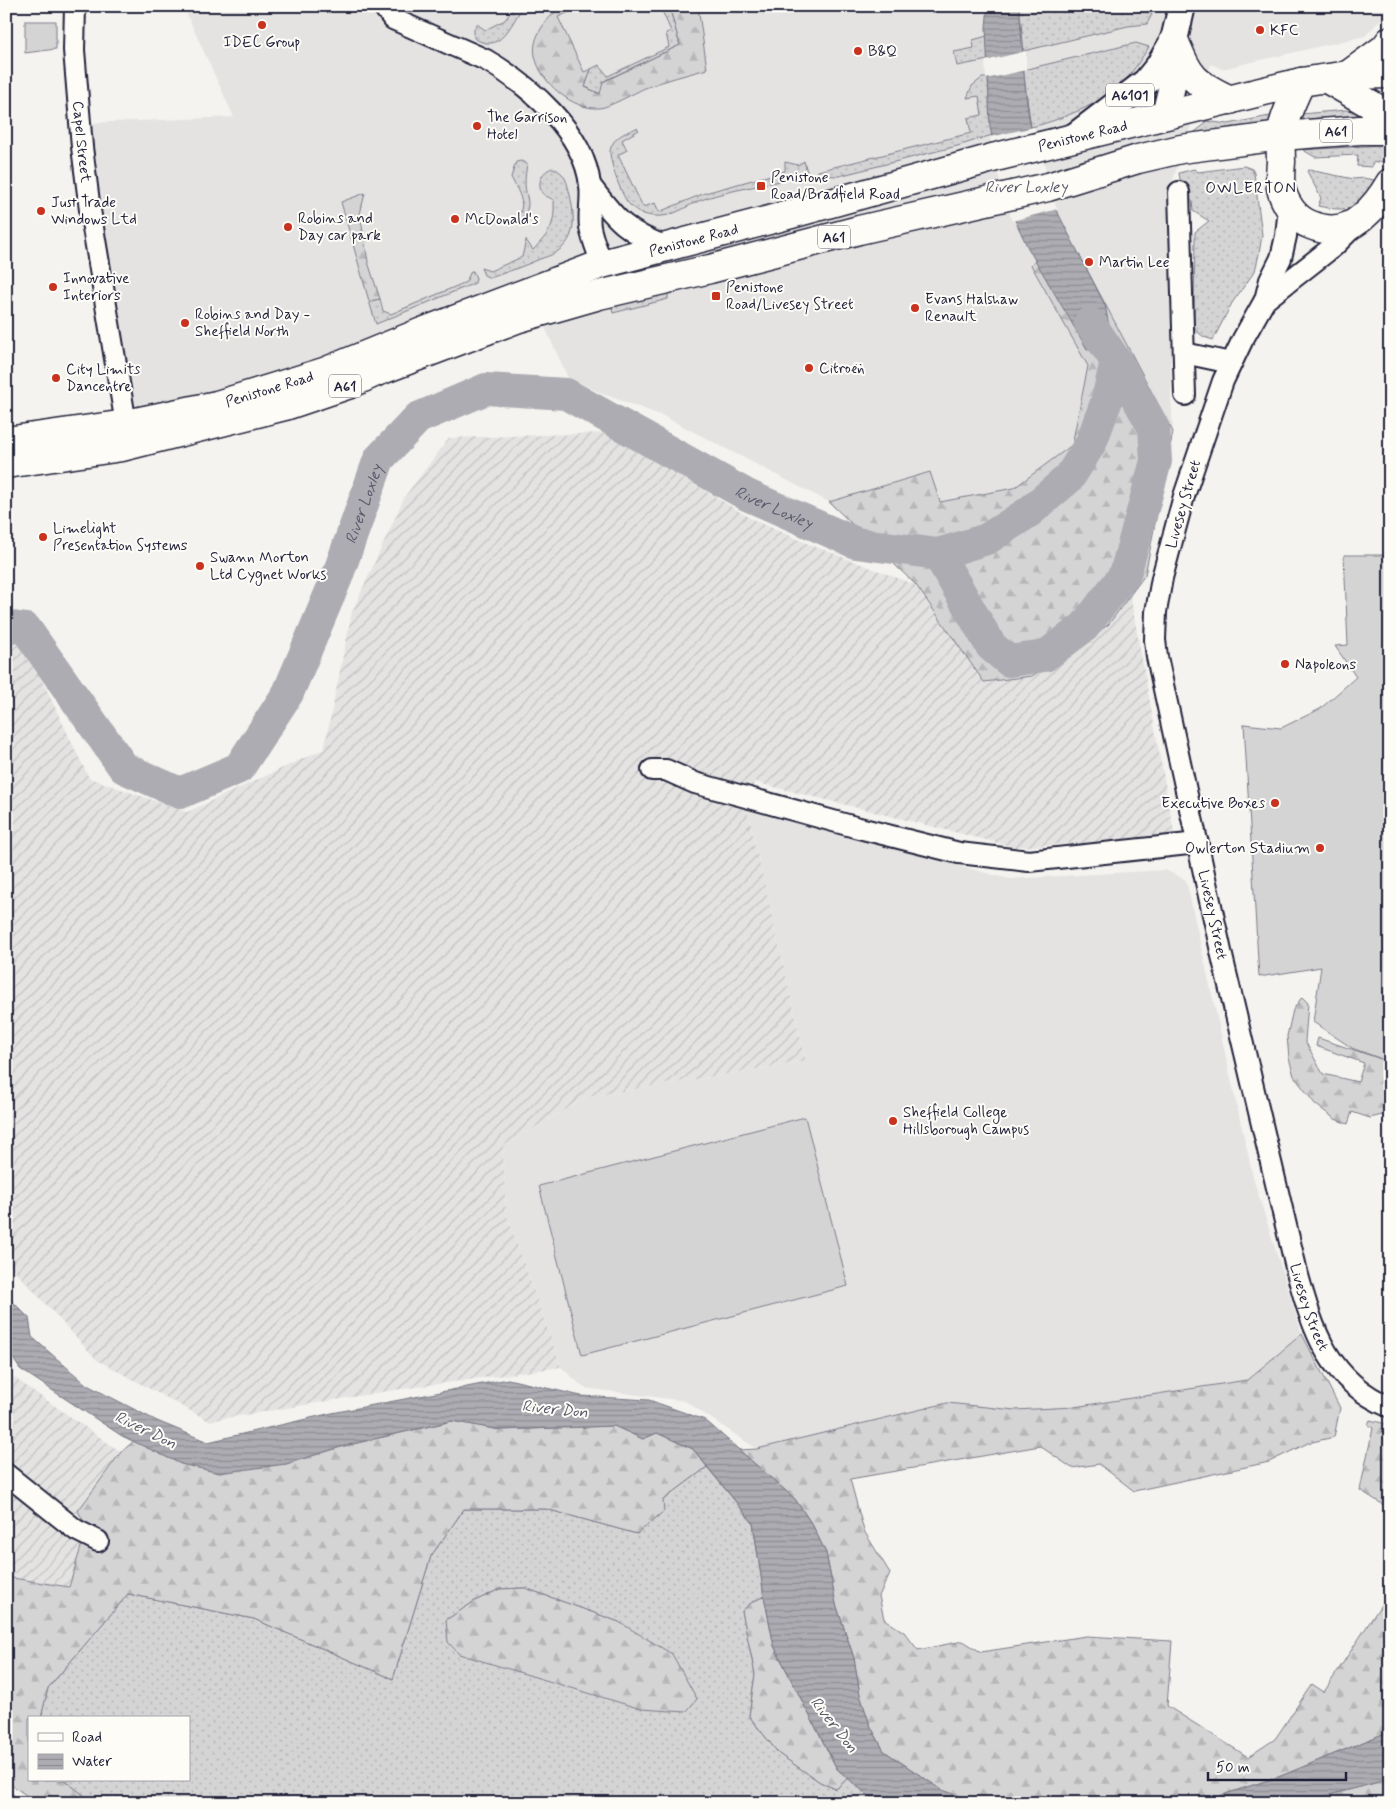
<svg xmlns="http://www.w3.org/2000/svg" width="1396" height="1809" font-family="Mynerve,sans-serif">
	<defs>
		<pattern id="industrial-furrows" width="10" height="10" patternUnits="userSpaceOnUse" patternTransform="scale(1.25)"><rect width="10" height="10" fill="#e4e3e2"/><path d="M-1 1l2-2M0 10L10 0M9 11l2-2" fill="none" stroke="#c3c2c3"/></pattern>
		<pattern id="grass-dots" width="8" height="8" patternUnits="userSpaceOnUse" patternTransform="scale(1.25)"><rect width="8" height="8" fill="#d5d4d5"/><path d="M2 2h.1M6 6h.1" fill="none" stroke="#b7b6b8" stroke-width="1.8" stroke-linecap="round"/></pattern>
		<pattern id="forest-firs" width="22" height="20" patternUnits="userSpaceOnUse" patternTransform="scale(1.25)"><rect width="22" height="20" fill="#d5d4d5"/><path d="M5 1l3.5 6h-7zM16 11l3.5 6h-7z" fill="#b7b6b8"/></pattern>
		<pattern id="water-rules" width="6" height="5" patternUnits="userSpaceOnUse" patternTransform="scale(1.25)"><rect width="6" height="5" fill="#acacb2"/><path d="M0 2.5h6" fill="none" stroke="#8c8c92"/></pattern>
	</defs>
	<rect width="100%" height="100%" fill="#f4f3ef"/>
	<filter id="ink" filterUnits="userSpaceOnUse"><feTurbulence type="fractalNoise" baseFrequency=".02" numOctaves="2"/><feDisplacementMap in="SourceGraphic" scale="10" xChannelSelector="R" yChannelSelector="G"/><feConvolveMatrix kernelMatrix="1 2 1 2 8 2 1 2 1" color-interpolation-filters="sRGB"/></filter>
	<g filter="url(#ink)">
		<g fill="#e4e3e2">
			<polygon points="183,6 1386,6 1386,14 1365,36 1222,69 1211,64 1172,183 1171,396 1173,432 1076,249 1031,265 1088,366 1072,445 1014,488 940,502 929,472 829,502 663,416 603,394 568,378 533,301 119,431 88,123 234,117"/>
			<polygon points="747,809 1009,879 1165,870 1186,880 1254,1181 1302,1334 1247,1380 1074,1407 1015,1410 947,1403 757,1449 685,1401 584,1388 561,1367 506,1213 503,1146 587,1097 806,1061"/>
		</g>
		<g fill="url(#industrial-furrows)">
			<polygon points="609,433 752,519 811,545 916,585 984,682 1108,625 1130,594 1175,838 1014,847 754,782 747,809 806,1061 587,1097 503,1146 506,1213 561,1367 388,1391 209,1421 97,1360 6,1261 6,647 24,643 89,778 187,812 324,749 352,612 405,496 449,438"/>
			<polygon points="6,1372 121,1452 78,1511 87,1527 69,1587 6,1577"/>
		</g>
		<g fill="url(#grass-dots)" stroke="#7c7b88" fill-rule="evenodd">
			<path d="M515 6H529L525 11 522 8C510 26 500 55 474 38V29L477 24 485 30 505 20Z"/>
			<polygon points="660,6 669,6 680,45 604,81 601,94 585,87 591,69 599,65 608,76 669,47 666,33 671,31"/>
			<polygon points="1019,6 1123,6 1152,14 1147,24 1128,26 1024,51"/>
			<polygon points="987,36 988,60 957,66 954,52 974,48 973,40"/>
			<path d="M1136 43 1149 47C1140 60 1132 74 1121 85 1105 102 1055 122 1031 127L1023 70Z"/>
			<polygon points="982,78 988,78 992,135 961,145 839,176 817,175 818,171 971,133 968,118 982,115 979,96 967,98 972,86"/>
			<polygon points="1346,110 1357,112 1369,119 1298,124 1301,114"/>
			<polygon points="1275,115 1279,123 1187,138 1205,124 1205,121 1228,124"/>
			<path d="M637 128 639 130 622 140 627 150 618 155 643 207 655 203 659 212 705 193 785 171V162L798 165 804 161 808 175 788 177 780 181C754 187 726 191 701 200 686 206 672 218 655 216 646 216 637 212 630 205 622 198 610 163 610 152 611 138 626 132 637 128Z"/>
			<polygon points="1381,145 1383,148 1384,161 1372,163 1372,167 1357,166 1358,155 1315,157 1303,150"/>
			<path d="M521 161 527 164C526 170 525 177 525 184 526 200 534 207 519 220L517 217C528 204 517 190 511 177L516 162Z"/>
			<polygon points="1244,166 1252,169 1254,173 1262,235 1259,254 1255,271 1232,303 1213,340 1204,337 1195,330 1194,322 1195,232 1209,221 1193,211 1192,201 1183,196 1179,173 1194,169 1198,172"/>
			<path d="M553 168C566 173 567 183 570 195 575 218 577 240 555 253 550 256 545 257 540 259 524 266 507 272 490 278L484 275 481 268 490 271 522 257 526 240 533 250C550 232 555 226 554 200 550 198 542 195 541 191 537 180 544 170 553 168Z"/>
			<path d="M1309 170 1354 179 1363 178 1374 180 1375 182C1358 209 1349 213 1318 206L1321 198 1307 171Z"/>
			<polygon points="471,271 473,271 476,278 475,283 376,324 369,301 380,299 383,311 391,314 466,282"/>
			<polygon points="668,291 668,299 613,313 611,304"/>
			<path d="M707 1467 753 1523 764 1596 751 1603 742 1611 755 1674 749 1716 779 1754 820 1782 836 1789 848 1778 877 1803H94L64 1780H189V1718H41L48 1688 128 1594 254 1619 393 1679 431 1556 464 1509H546L637 1534 663 1500ZM525 1588 619 1622 446 1620 475 1601 500 1589Z"/>
		</g>
		<g fill="url(#forest-firs)" stroke="#7c7b88">
			<path d="M563 6H570L574 10 558 17 584 72 591 69 585 87 600 94 603 82 680 45 669 6H698L707 69C686 75 665 80 645 88 634 93 608 108 599 108 572 110 540 82 535 56 531 37 547 17 563 6Z"/>
			<polygon points="365,193 360,214 368,262 380,299 369,301 341,202"/>
			<polygon points="1053,238 1076,249 1173,432 1145,575 1108,625 1032,676 984,682 916,585 829,502 930,472 940,502 1014,488 1072,445 1088,366 1031,265"/>
			<polygon points="1302,997 1308,1003 1305,1041 1323,1074 1358,1082 1364,1063 1316,1046 1318,1038 1390,1062 1390,1113 1370,1118 1352,1112 1348,1124 1335,1119 1315,1104 1294,1076 1289,1058 1287,1036 1293,1010"/>
			<polygon points="1302,1334 1340,1408 1334,1437 1308,1443 1269,1462 1134,1491 1099,1464 1072,1468 1040,1446 850,1479 864,1531 890,1573 879,1596 884,1619 904,1632 918,1650 963,1641 981,1652 1086,1636 1172,1641 1167,1706 1248,1757 1275,1739 1312,1684 1324,1692 1390,1591 1390,1731 1281,1776 1198,1803 980,1803 942,1790 884,1751 870,1725 860,1695 854,1658 836,1604 826,1553 813,1526 795,1499 739,1450 757,1449 947,1403 1015,1410 1074,1407 1247,1380"/>
			<polygon points="1370,1420 1390,1425 1390,1509 1360,1490 1373,1428 1368,1425"/>
			<polygon points="452,1421 500,1430 614,1426 643,1439 657,1433 693,1449 707,1467 663,1500 664,1511 637,1534 546,1509 464,1509 431,1556 393,1679 254,1619 128,1594 48,1688 41,1718 29,1718 29,1780 64,1780 94,1803 37,1803 6,1781 6,1577 69,1587 87,1527 78,1511 121,1452 134,1441 181,1464 286,1464 344,1446"/>
			<polygon points="525,1588 619,1622 672,1654 697,1699 686,1712 641,1709 459,1654 448,1642 446,1620 475,1601 500,1589"/>
			<polygon points="764,1596 774,1646 837,1769 848,1778 836,1789 820,1782 779,1754 749,1716 755,1674 742,1611 751,1603"/>
			<polygon points="1390,1779 1390,1803 1299,1803"/>
		</g>
		<g fill="#d5d4d5" stroke="#7c7b88">
			<polygon points="25,21 56,21 56,49 25,53"/>
			<polygon points="1344,555 1390,555 1390,1062 1352,1048 1313,1022 1321,967 1259,977 1244,724 1281,728 1320,709 1356,677 1335,646 1348,645"/>
			<polygon points="805,1117 848,1286 582,1355 539,1186"/>
		</g>
		<g fill="url(#water-rules)" stroke="#757582">
			<path d="M988 6H1019C1023 43 1023 81 1029 118 1034 147 1046 179 1053 207L1058 213 1105 305 1116 361 1087 349 1028 248 1014 218 996 157 990 127 986 27Z"/>
			<polygon points="6,1294 10,1299 29,1318 32,1337 87,1385 157,1421 208,1442 332,1413 508,1379 581,1396 649,1400 705,1420 795,1499 813,1526 826,1553 836,1604 854,1658 860,1695 870,1725 884,1751 942,1790 980,1803 877,1803 837,1769 774,1646 764,1596 753,1523 693,1449 657,1433 643,1439 614,1426 500,1430 452,1421 344,1446 286,1464 219,1473 181,1464 122,1436 20,1369 6,1348"/>
			<polygon points="1390,1731 1390,1779 1299,1803 1198,1803 1281,1776"/>
		</g>
		<g fill="#f4f3ef">
			<polygon points="1026,51 1026,70 986,79 985,61"/>
			<polygon points="1034,127 1056,206 1058,209 1012,221 993,157 990,137"/>
		</g>
		<g fill="none" stroke-linecap="round" stroke-linejoin="round">
			<g stroke="#acacb2" stroke-width="32">
				<polyline points="938,554 991,646 1009,661 1045,656 1084,627 1125,574 1156,461 1154,428 1116,361"/>
				<path id="s1" d="M6 626 26 629 124 768 180 793 239 768 288 693 337 577 379 459 418 418 486 389 566 394 747 495 856 543 938 554 987 539 1029 512 1069 478 1091 443 1107 400 1116 361 1090 323"/>
			</g>
			<defs>
				<g id="minor">
					<path id="s2" d="M75 6 74 50 82 147 90 210 126 424"/>
					<path d="M383 6 393 19 486 60C529 85 584 132 590 185 592 199 588 214 590 227 592 239 598 252 602 264"/>
					<path d="M590 185C616 219 626 233 668 247"/>
					<polyline points="1179,192 1185,395"/>
					<path id="s3" d="M1289 207 1286 236 1281 258 1270 280 1265 300 1243 339 1223 381 1184 496 1162 578 1156 612 1155 640 1157 657 1222 956 1297 1272C1313 1330 1328 1381 1390 1407"/>
					<polyline points="1265,300 1334,246 1355,225"/>
					<polyline points="1184,353 1231,363"/>
					<polyline points="652,770 666,770 695,783 855,827 959,853 1029,861 1198,843"/>
					<polyline points="6,1474 76,1530 98,1541"/>
				</g>
				<g id="major">
					<polyline points="1165,115 1172,86 1174,40 1182,6"/>
					<polyline points="1074,137 1146,82 1159,66 1174,40"/>
				</g>
				<g id="highway">
					<path d="M1174 40C1190 78 1192 82 1230 100"/>
					<polyline points="1348,75 1385,48 1390,41"/>
					<polyline points="1327,79 1372,105 1390,122"/>
					<path d="M1301 82C1293 99 1284 117 1281 135 1280 144 1281 153 1281 162 1280 172 1279 183 1282 192 1287 207 1297 220 1311 225 1340 237 1359 224 1377 202 1382 196 1386 190 1390 183"/>
					<path id="s4" d="M6 441 126 424 217 405 324 372 422 332 602 264 788 215 996 157 1301 82 1348 75 1390 74"/>
					<polyline points="6,464 122,447 285,406 350,384 374,373 519,318 599,295 710,269 859,230 1048,187 1138,159 1181,149 1281,136 1360,130 1390,130"/>
				</g>
			</defs>
			<use href="#minor" stroke="#22223b" stroke-width="24"/>
			<use href="#major" stroke="#22223b" stroke-width="30"/>
			<use href="#highway" stroke="#22223b" stroke-width="31"/>
			<use href="#minor" stroke="#fdfcf7" stroke-width="20"/>
			<use href="#major" stroke="#fdfcf7" stroke-width="26"/>
			<use href="#highway" stroke="#fdfcf7" stroke-width="28"/>
			<defs>
				<polyline id="rail" points="6,1793 21,1803"/>
			</defs>
			<use href="#rail" stroke="#22223b" stroke-width="5.5"/>
			<use href="#rail" stroke="#fdfcf7" stroke-width="4" stroke-dasharray="11" stroke-linecap="butt"/>
		</g>
	</g>
	<g fill="#c8321e" stroke="#fdfcf7" stroke-width="2">
		<circle cx="262" cy="25" r="5"/>
		<circle cx="1260" cy="30" r="5"/>
		<circle cx="858" cy="51" r="5"/>
		<circle cx="477" cy="126" r="5"/>
		<rect x="756" y="181" width="10" height="10" rx="2.5"/>
		<circle cx="41" cy="211" r="5"/>
		<circle cx="455" cy="219" r="5"/>
		<circle cx="288" cy="227" r="5"/>
		<circle cx="1089" cy="262" r="5"/>
		<circle cx="53" cy="287" r="5"/>
		<rect x="711" y="291" width="10" height="10" rx="2.5"/>
		<circle cx="915" cy="308" r="5"/>
		<circle cx="185" cy="323" r="5"/>
		<circle cx="809" cy="368" r="5"/>
		<circle cx="56" cy="378" r="5"/>
		<circle cx="43" cy="537" r="5"/>
		<circle cx="200" cy="566" r="5"/>
		<circle cx="1285" cy="664" r="5"/>
		<circle cx="1275" cy="803" r="5"/>
		<circle cx="1320" cy="848" r="5"/>
		<circle cx="893" cy="1121" r="5"/>
	</g>
	<g text-anchor="middle" stroke-width="4" stroke-linejoin="round" paint-order="stroke">
		<g fill="#fdfcf7" stroke="#646373" stroke-width="1">
			<rect x="1106" y="83.5" width="48" height="23" rx="4"/>
			<rect x="1320" y="119.5" width="32" height="23" rx="4"/>
			<rect x="818" y="225.5" width="32" height="23" rx="4"/>
			<rect x="329" y="374.5" width="32" height="23" rx="4"/>
		</g>
		<g font-size="14" font-weight="bold" fill="#22223b">
			<text x="1130" y="100">A6101</text>
			<text x="1336" y="136">A61</text>
			<text x="834" y="242">A61</text>
			<text x="345" y="391">A61</text>
		</g>
		<g font-size="15" fill="#22223b" stroke="#fdfcf7" text-anchor="start">
			<text x="1270" y="35">KFC</text>
			<text x="262" y="47" text-anchor="middle">IDEC Group</text>
			<text x="868" y="56">B&amp;Q</text>
			<text x="487" y="122">The Garrison<tspan x="487" dy="17">Hotel</tspan></text>
			<text x="771" y="182">Penistone<tspan x="771" dy="17">Road/Bradfield Road</tspan></text>
			<text x="51" y="207">Just Trade<tspan x="51" dy="17">Windows Ltd</tspan></text>
			<text x="298" y="223">Robins and<tspan x="298" dy="17">Day car park</tspan></text>
			<text x="465" y="224">McDonald's</text>
			<text x="1099" y="267">Martin Lee</text>
			<text x="63" y="283">Innovative<tspan x="63" dy="17">Interiors</tspan></text>
			<text x="726" y="292">Penistone<tspan x="726" dy="17">Road/Livesey Street</tspan></text>
			<text x="925" y="304">Evans Halshaw<tspan x="925" dy="17">Renault</tspan></text>
			<text x="195" y="319">Robins and Day -<tspan x="195" dy="17">Sheffield North</tspan></text>
			<text x="819" y="373">Citroën</text>
			<text x="66" y="374">City Limits<tspan x="66" dy="17">Dancentre</tspan></text>
			<text x="53" y="533">Limelight<tspan x="53" dy="17">Presentation Systems</tspan></text>
			<text x="210" y="562">Swann Morton<tspan x="210" dy="17">Ltd Cygnet Works</tspan></text>
			<text x="1295" y="669">Napoleons</text>
			<text x="1265" y="808" text-anchor="end">Executive Boxes</text>
			<text x="1310" y="853" text-anchor="end">Owlerton Stadium</text>
			<text x="903" y="1117">Sheffield College<tspan x="903" dy="17">Hillsborough Campus</tspan></text>
		</g>
		<g font-size="15" fill="#22223b" stroke="#fdfcf7">
			<text dy="5" stroke="none"><textPath href="#s4" startOffset="1122">Penistone Road</textPath></text>
			<text dy="5" stroke="none"><textPath href="#s2" startOffset="136">Capel Street</textPath></text>
			<text dy="5" stroke="none"><textPath href="#s4" startOffset="719">Penistone Road</textPath></text>
			<text dy="5" stroke="none"><textPath href="#s4" startOffset="269">Penistone Road</textPath></text>
			<text transform="translate(1183 504) rotate(-74)" y="5">Livesey Street</text>
			<text dy="5" stroke="none"><textPath href="#s3" startOffset="738">Livesey Street</textPath></text>
			<text dy="5" stroke="none"><textPath href="#s3" startOffset="1142">Livesey Street</textPath></text>
		</g>
		<g font-size="16" font-style="italic" fill="#59596b" stroke="#fdfcf7">
			<text x="1026" y="192">River Loxley</text>
			<text dy="6" stroke="none"><textPath href="#s1" startOffset="609">River Loxley</textPath></text>
			<text dy="6" stroke="none"><textPath href="#s1" startOffset="1104">River Loxley</textPath></text>
			<text transform="translate(555 1408) rotate(6)" y="6">River Don</text>
			<text transform="translate(146 1429) rotate(26)" y="6">River Don</text>
			<text transform="translate(835 1724) rotate(52)" y="6">River Don</text>
		</g>
		<g font-size="16" letter-spacing="1" fill="#22223b" stroke="#fdfcf7">
			<text x="1251" y="193">OWLERTON</text>
		</g>
	</g>
	<rect width="1396" height="1809" fill="none" stroke="#fdfcf7" stroke-width="25"/>
	<rect x="12" y="12" width="1371" height="1784" fill="none" stroke="#22223b" stroke-width="2" filter="url(#ink)"/>
	<rect x="28" y="1716" width="162" height="65" fill="#fdfcf7" stroke="#a5a5ac"/>
	<rect x="38" y="1733" width="25" height="8" fill="#fdfcf7" stroke="#a5a5ac"/>
	<text x="72" y="1742" font-size="15" fill="#22223b">Road</text>
	<rect x="38" y="1754" width="25" height="15" fill="url(#water-rules)" stroke="#a5a5ac"/>
	<text x="72" y="1766" font-size="15" fill="#22223b">Water</text>
	<path d="M1208 1772v8h138v-8" fill="none" stroke="#22223b" stroke-width="2.5"/>
	<text x="1216" y="1772" font-size="15" fill="#22223b" stroke="#fdfcf7" stroke-width="4" paint-order="stroke">50 m</text>
</svg>
